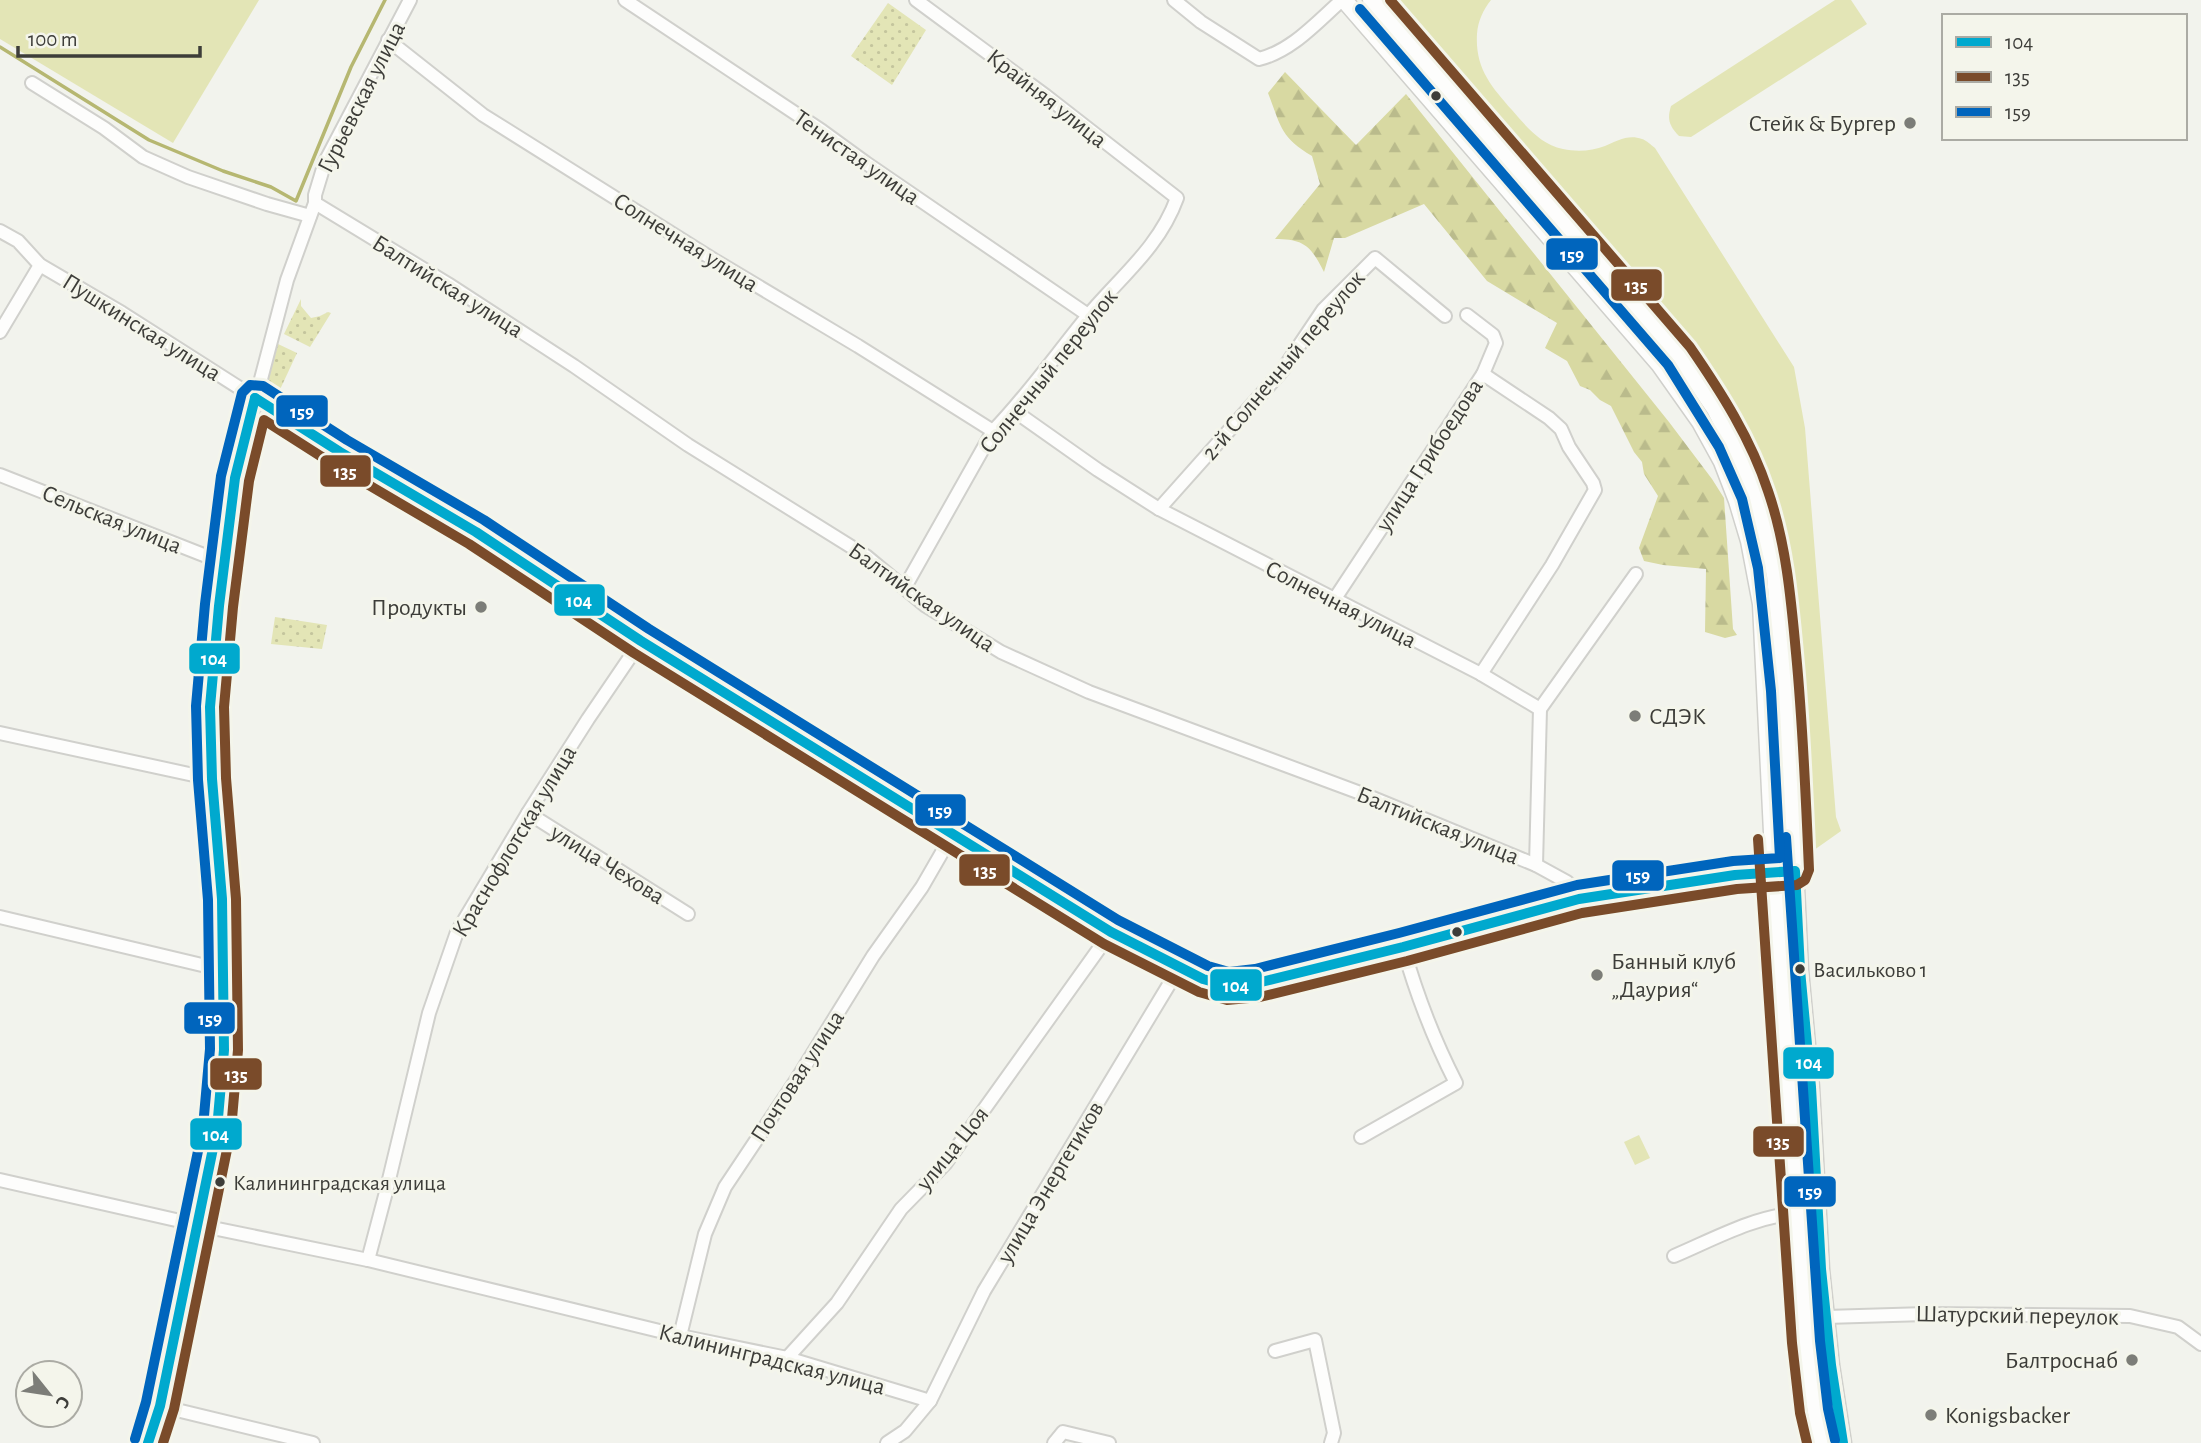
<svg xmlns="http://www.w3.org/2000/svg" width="2201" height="1443" font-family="'Alegreya Sans',sans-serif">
	<defs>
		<pattern id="forest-firs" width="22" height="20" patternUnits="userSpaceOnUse" patternTransform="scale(1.75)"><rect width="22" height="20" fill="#d8d9a2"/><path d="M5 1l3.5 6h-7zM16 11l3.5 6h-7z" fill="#babb8c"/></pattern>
		<pattern id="garden-dots" width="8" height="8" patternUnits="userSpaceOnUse" patternTransform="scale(1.75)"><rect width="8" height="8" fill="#e3e5b6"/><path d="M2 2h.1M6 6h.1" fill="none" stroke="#c4c59d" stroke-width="1.8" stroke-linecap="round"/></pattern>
	</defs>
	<rect width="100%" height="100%" fill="#f2f3ed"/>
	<g fill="#e3e5b6">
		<polygon points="0,0 259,0 173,143 0,39"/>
		<path d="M1398 0H1491C1483 10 1478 21 1477 34 1475 68 1491 86 1512 110 1526 126 1540 144 1563 149 1577 152 1592 151 1605 146 1617 141 1628 134 1642 139 1646 140 1651 145 1655 148L1794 367 1805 428 1836 817 1841 831 1807 855 1793 614 1785 555 1764 470 1748 439 1698 361 1541 175Z"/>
		<path d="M1835 0H1851L1867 24 1691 137 1679 136C1669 126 1667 119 1671 106Z"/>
		<polygon points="1392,958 1395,961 1394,965 1264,1000 1240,997 1241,992"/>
		<polygon points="1639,1135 1650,1158 1635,1165 1624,1142"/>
	</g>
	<path fill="url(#forest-firs)" d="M1285 72 1356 145 1406 94 1669 422 1712 479 1724 498 1733 629 1737 635 1725 638 1705 632 1706 569 1663 565 1644 561 1639 548 1658 496 1644 474 1642 462 1634 452 1611 406 1600 400 1590 390 1580 386 1567 361 1545 348 1557 323 1487 281 1424 204 1345 238H1334L1324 272C1311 246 1304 239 1275 239L1320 184 1312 156C1280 137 1281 126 1268 93Z"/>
	<g fill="url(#garden-dots)">
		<polygon points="888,3 926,30 892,85 851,56"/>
		<polygon points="301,299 301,306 311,318 320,316 328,312 331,313 310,347 284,334"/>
		<polygon points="278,344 297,353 277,396 266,389"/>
		<polygon points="275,617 327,625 322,649 271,644"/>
	</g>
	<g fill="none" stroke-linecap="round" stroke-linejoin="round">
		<polyline stroke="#b6b771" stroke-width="3.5" points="0,47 149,140 223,171 271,187 296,201 351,67 385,0"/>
		<defs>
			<g id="minor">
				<polyline points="410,0 325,162 315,195 315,203 448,284 574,366 688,445 866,556 926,606 1001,652 1089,692 1363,794 1536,865 1567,882 1586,898"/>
				<polyline points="625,0 822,131 866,163 1088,315"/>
				<path d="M1174 0 1201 22 1259 59C1292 51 1317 22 1342 0"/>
				<polyline points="388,40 483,115 714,260 858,346 993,431"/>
				<polyline points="32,83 104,128 143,157 188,177 267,204 310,216"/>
				<polyline points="0,231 18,241 40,265 122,313 340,452 476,532 641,641 952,835 1000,862 1111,932 1179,968 1203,979 1228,986 1257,983 1403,947 1579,899 1735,875 1795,871"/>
				<polyline points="0,332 40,265"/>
				<polyline points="1013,410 1098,470 1159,509 1481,674 1540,709 1536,865"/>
				<polyline points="0,475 224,563"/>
				<polyline points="1159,509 1282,371 1323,310 1375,258 1445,316"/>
				<path d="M905 587 993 431C1027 396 1055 356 1086 318 1119 278 1159 248 1177 198L1046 96 916 0"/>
				<polyline points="1334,600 1483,374 1496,343 1493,335 1467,315"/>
				<polyline points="1481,674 1552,565 1595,490 1593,483 1569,447 1561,429 1549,418 1483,374"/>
				<polyline points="1540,709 1636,574"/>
				<polyline points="0,733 212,779"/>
				<polyline points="528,813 688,914"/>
				<polyline points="0,917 223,970"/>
				<path d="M1361 1137 1456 1083C1434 1040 1416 993 1403 947"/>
				<polyline points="0,1180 198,1225 368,1260 680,1336 787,1358 930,1401"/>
				<path d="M1674 1256C1714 1239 1755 1216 1798 1213"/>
				<polyline points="368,1260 386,1192 429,1013 457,932 528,813 588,719 641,641"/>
				<polyline points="1826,1317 1926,1314 2130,1316 2178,1327 2201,1344"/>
				<polyline points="680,1336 705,1234 725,1187 797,1079 873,956 922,887 952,835"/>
				<polyline points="1275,1351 1315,1340 1334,1433 1331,1443"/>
				<polyline points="787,1358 837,1303 901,1209 945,1164 1111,932"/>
				<polyline points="160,1406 313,1443"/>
				<polyline points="148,1443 160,1406 217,1129 224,1050 222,899 212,779 210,707 224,563 235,478 287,280 315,203"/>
				<polyline points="887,1443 905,1431 930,1401 984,1291 1179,968"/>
				<polyline points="1054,1443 1063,1432 1109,1443"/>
			</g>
			<g id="major">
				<polyline points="1344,0 1659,364 1700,422 1722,462 1737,501 1749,541 1761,604 1774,874 1803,1302 1809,1370 1821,1443"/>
				<polyline points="1371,0 1679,356 1715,409 1747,473 1758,506 1775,575 1789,742 1800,970 1811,1087 1821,1269 1831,1365 1843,1443"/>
			</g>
		</defs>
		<use href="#minor" stroke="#d0d0cc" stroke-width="16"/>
		<use href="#major" stroke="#d0d0cc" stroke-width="19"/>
		<use href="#minor" stroke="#fdfdfc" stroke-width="12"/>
		<use href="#major" stroke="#fdfdfc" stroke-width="16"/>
		<defs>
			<g id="bus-1">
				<polyline points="255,398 340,452 476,532 641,641 1111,932 1203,979 1228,986 1257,983 1403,947 1579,899 1735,875 1795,871 1800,970 1811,1087 1821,1269 1831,1365 1843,1443"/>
				<polyline points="148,1443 160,1406 217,1129 224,1050 222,899 212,779 210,707 219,606 235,478 255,398"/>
			</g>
			<g id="bus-2">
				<polyline points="1758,839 1792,1343 1800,1413 1807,1443"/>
				<path d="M163 1443 174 1409 231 1130 238 1050 236 899 226 778 224 707 233 607 249 481 264 420 333 464 469 544 634 653 1104 944 1199 992 1227 1000 1260 997 1407 961 1582 913 1737 889 1797 885 1805 880 1809 870C1806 798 1803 725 1796 653 1791 598 1786 543 1768 491 1751 439 1721 392 1690 347L1390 0"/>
			</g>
			<g id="bus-3">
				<polyline points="1786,837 1820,1341 1828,1409 1835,1440"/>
				<polyline points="135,1439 146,1402 203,1127 210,1049 208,900 198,780 196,706 205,604 221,476 242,393 250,385 263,386 347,440 484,520 649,629 1118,920 1208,966 1229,972 1255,969 1399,933 1577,885 1733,861 1780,858 1771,691 1758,568 1742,499 1719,447 1668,365 1360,9"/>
			</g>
		</defs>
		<use href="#bus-1" stroke="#f4f5eb" stroke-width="16"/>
		<use href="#bus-2" stroke="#f4f5eb" stroke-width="16"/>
		<use href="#bus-3" stroke="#f4f5eb" stroke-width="16"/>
		<use href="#bus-1" stroke="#00a9ce" stroke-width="10"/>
		<use href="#bus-2" stroke="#7a4b2a" stroke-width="10"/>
		<use href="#bus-3" stroke="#0065bd" stroke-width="10"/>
	</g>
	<g fill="#3d3d39" stroke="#f4f5eb" stroke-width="2.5">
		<circle cx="1436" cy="96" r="6"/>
		<circle cx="1457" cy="932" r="6"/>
		<circle cx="1800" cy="969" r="6"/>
		<circle cx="220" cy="1182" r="6"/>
	</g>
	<g fill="#7c7d78" stroke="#f4f5eb" stroke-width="2.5">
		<circle cx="1910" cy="123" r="7"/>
		<circle cx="481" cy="607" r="7"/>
		<circle cx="1635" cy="716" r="7"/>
		<circle cx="1597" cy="975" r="7"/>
		<circle cx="2132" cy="1360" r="7"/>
		<circle cx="1931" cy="1415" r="7"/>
	</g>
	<g text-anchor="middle" stroke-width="6" stroke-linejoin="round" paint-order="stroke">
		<g font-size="22" fill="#3d3d39" stroke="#f4f5eb" text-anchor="start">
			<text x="1813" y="977">Васильково 1</text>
			<text x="233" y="1190">Калининградская улица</text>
		</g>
		<g font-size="24" fill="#3d3d39" stroke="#f4f5eb">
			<text transform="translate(361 97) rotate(-63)" y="8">Гурьевская улица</text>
			<text transform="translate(1047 98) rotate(38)" y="8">Крайняя улица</text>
			<text transform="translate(857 157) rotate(35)" y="8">Тенистая улица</text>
			<text transform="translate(686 242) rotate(32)" y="8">Солнечная улица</text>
			<text transform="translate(448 286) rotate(32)" y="8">Балтийская улица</text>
			<text transform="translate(142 327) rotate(32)" y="8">Пушкинская улица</text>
			<text transform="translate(1283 365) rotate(-50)" y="8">2-й Солнечный переулок</text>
			<text transform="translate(1048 371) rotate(-51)" y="8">Солнечный переулок</text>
			<text transform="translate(1429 455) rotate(-57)" y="8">улица Грибоедова</text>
			<text transform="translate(112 519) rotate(22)" y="8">Сельская улица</text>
			<text transform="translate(922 597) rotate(35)" y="8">Балтийская улица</text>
			<text transform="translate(1341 604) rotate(27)" y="8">Солнечная улица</text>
			<text transform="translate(1438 825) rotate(22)" y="8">Балтийская улица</text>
			<text transform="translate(514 841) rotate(-59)" y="8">Краснофлотская улица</text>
			<text transform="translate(608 864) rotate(32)" y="8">улица Чехова</text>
			<text transform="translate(797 1076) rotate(-57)" y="8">Почтовая улица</text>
			<text transform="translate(952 1148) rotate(-51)" y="8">улица Цоя</text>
			<text transform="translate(1050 1182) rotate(-59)" y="8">улица Энергетиков</text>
			<text transform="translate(2017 1315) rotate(1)" y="8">Шатурский переулок</text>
			<text transform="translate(772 1359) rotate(14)" y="8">Калининградская улица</text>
		</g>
		<g font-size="24" fill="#3d3d39" stroke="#f4f5eb" text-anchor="end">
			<text x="1896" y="131">Стейк &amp; Бургер</text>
			<text x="467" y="615">Продукты</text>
			<text x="1649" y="724" text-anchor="start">СДЭК</text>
			<text x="1611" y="969" text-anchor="start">Банный клуб<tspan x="1611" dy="28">„Даурия“</tspan></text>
			<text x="2118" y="1368">Балтроснаб</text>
			<text x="1945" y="1423" text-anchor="start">Konigsbacker</text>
		</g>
	</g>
	<g stroke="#f4f5eb" stroke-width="2.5">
		<rect x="1545" y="237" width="54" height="34" rx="7" fill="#0065bd"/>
		<rect x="1610" y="268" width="53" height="34" rx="7" fill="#7a4b2a"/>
		<rect x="275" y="394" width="54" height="34" rx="7" fill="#0065bd"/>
		<rect x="319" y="454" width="53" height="34" rx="7" fill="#7a4b2a"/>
		<rect x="553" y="583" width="53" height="34" rx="7" fill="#00a9ce"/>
		<rect x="188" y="642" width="53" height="33" rx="7" fill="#00a9ce"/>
		<rect x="914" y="793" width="53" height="34" rx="7" fill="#0065bd"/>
		<rect x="958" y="853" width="53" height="34" rx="7" fill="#7a4b2a"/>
		<rect x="1611" y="859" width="54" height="33" rx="7" fill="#0065bd"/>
		<rect x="1209" y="968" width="54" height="34" rx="7" fill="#00a9ce"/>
		<rect x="183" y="1001" width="53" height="34" rx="7" fill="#0065bd"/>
		<rect x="1782" y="1046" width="53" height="34" rx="7" fill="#00a9ce"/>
		<rect x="209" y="1057" width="54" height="34" rx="7" fill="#7a4b2a"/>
		<rect x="189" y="1117" width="54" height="34" rx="7" fill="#00a9ce"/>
		<rect x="1752" y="1125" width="53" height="33" rx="7" fill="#7a4b2a"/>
		<rect x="1783" y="1175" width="54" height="33" rx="7" fill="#0065bd"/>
	</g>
	<g font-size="19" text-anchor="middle" font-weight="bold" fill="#fff">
		<text x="1572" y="261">159</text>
		<text x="1636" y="292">135</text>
		<text x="302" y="418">159</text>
		<text x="345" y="478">135</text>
		<text x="579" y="607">104</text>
		<text x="214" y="665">104</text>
		<text x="940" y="817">159</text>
		<text x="985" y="877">135</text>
		<text x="1638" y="882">159</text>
		<text x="1236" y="992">104</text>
		<text x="210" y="1025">159</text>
		<text x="1809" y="1069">104</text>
		<text x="236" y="1081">135</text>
		<text x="216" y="1141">104</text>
		<text x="1778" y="1148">135</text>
		<text x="1810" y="1198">159</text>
	</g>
	<rect x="1942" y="14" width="245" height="126" fill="#f4f5eb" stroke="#ababa4" stroke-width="2"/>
	<rect x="1956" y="37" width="35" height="10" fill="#00a9ce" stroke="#ababa4" stroke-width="2"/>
	<text x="2005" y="49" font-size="21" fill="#3d3d39">104</text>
	<rect x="1956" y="72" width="35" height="10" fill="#7a4b2a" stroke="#ababa4" stroke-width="2"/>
	<text x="2005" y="84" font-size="21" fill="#3d3d39">135</text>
	<rect x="1956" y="107" width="35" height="10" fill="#0065bd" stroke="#ababa4" stroke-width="2"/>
	<text x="2005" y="119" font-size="21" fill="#3d3d39">159</text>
	<g transform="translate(49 1394) rotate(120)"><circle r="33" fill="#f4f5eb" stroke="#ababa4" stroke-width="2"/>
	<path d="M0-5L12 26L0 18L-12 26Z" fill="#7c7d78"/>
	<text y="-10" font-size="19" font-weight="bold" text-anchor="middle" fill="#3d3d39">С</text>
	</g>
	<path d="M18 46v10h182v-10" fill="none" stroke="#3d3d39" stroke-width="3.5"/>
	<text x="28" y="46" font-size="21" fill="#3d3d39" stroke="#f4f5eb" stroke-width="5" paint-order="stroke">100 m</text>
</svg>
